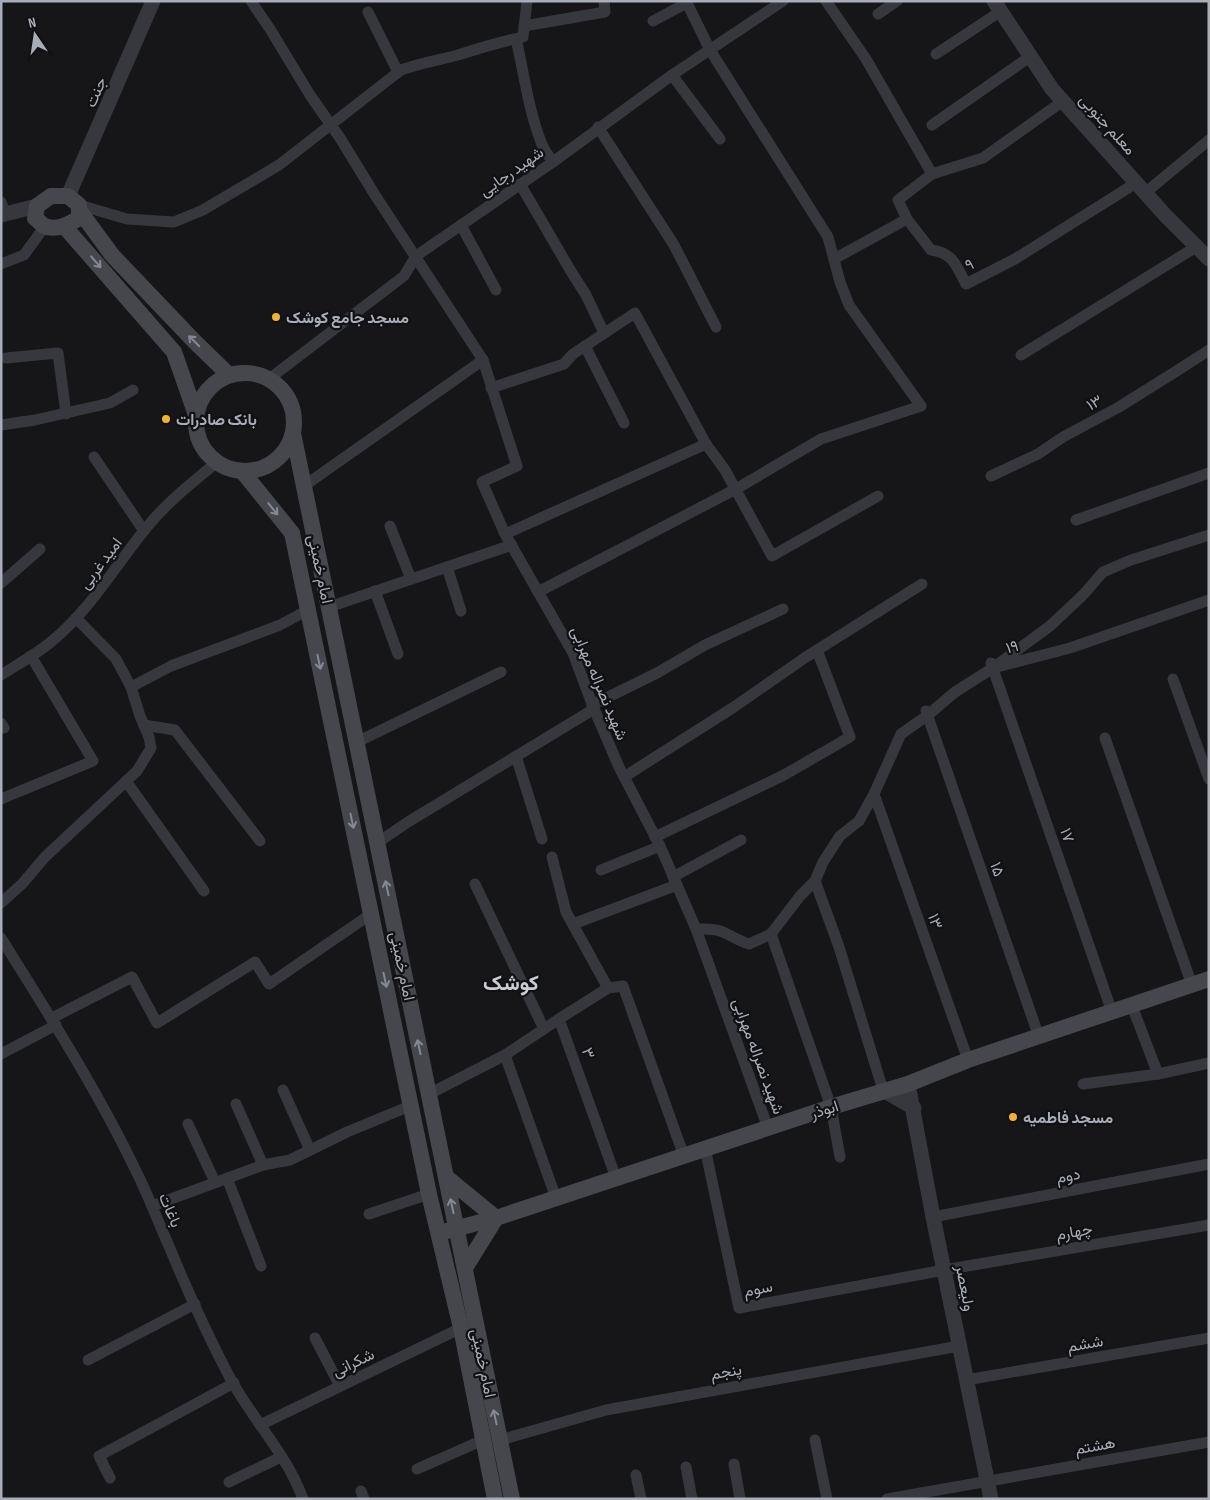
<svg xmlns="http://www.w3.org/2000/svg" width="1210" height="1500" font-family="'Sofia Sans Condensed',Vazirmatn,sans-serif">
	<rect width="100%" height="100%" fill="#161618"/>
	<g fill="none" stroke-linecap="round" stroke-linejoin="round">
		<g stroke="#37383d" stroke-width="11">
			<polyline points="251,1 270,29 310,95 340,138 375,195 483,360 517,466 482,482 505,534 573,653 594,709 619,767 660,846 696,929 768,1128"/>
			<polyline points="826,1 866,59 932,174 898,200 907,219"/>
			<polyline points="368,12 398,72"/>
			<polyline points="878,14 897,1"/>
			<polyline points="524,26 605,12 604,1"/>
			<path d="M516 39C524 73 528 108 541 142 543 149 549 156 553 162"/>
			<polyline points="936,54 1001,11"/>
			<polyline points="672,75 720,139"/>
			<polyline points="932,125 1031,56"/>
			<polyline points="598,127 674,245 716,327"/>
			<polyline points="932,174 983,158 1063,101"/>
			<polyline points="520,184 572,273 586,295 604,333"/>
			<polyline points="1145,193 1209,140"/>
			<polyline points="1,202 5,213"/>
			<path d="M79 205 127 219 174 222 203 210 279 165 401 70C420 63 439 60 458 55 480 48 500 42 523 37L527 1"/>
			<polyline points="461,225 496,290"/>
			<path d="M834 259 907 219 931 250C954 253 956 266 966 284L1015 259 1136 183"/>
			<polyline points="1,264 24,255 45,226"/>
			<polyline points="585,346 624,423"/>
			<polyline points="1021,355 1196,247"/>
			<polyline points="6,358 58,353 66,414"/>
			<polyline points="269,379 404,276 416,256 553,162 672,75 783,1"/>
			<polyline points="491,388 564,364 573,354 635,313 706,444 725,470 772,556 878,496"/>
			<polyline points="1,425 35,420 110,403 133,390"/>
			<polyline points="94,457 144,531"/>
			<polyline points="991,476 1038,454 1063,437 1119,407 1175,372 1209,350"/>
			<polyline points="304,486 483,360"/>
			<polyline points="1076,520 1209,473"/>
			<polyline points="390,526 411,579"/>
			<polyline points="505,534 706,444"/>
			<polyline points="447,567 461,611"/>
			<polyline points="1,583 40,549"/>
			<polyline points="375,591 398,654"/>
			<polyline points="538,592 736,489 821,439 921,406 849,305 840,282 828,237 710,50 687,3 653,21"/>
			<polyline points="329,607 512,545"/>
			<polyline points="76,618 116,659 131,687 171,666 280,625 308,610"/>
			<polyline points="991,663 1112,1012"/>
			<polyline points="997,665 1050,626 1083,595 1103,572 1131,560 1209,535"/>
			<path d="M1 675C18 664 37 654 52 641 91 609 115 566 147 527 167 502 192 483 217 462"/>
			<polyline points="1173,679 1209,779"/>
			<polyline points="592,705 657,673 705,645 783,609"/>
			<polyline points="926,711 1039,1037"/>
			<polyline points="1,723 4,728"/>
			<polyline points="144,725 175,730 260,841"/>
			<polyline points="1105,738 1192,985"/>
			<polyline points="357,742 501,672"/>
			<polyline points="516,756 542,839"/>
			<polyline points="624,777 734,707 806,657 922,584"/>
			<polyline points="126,781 204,891"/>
			<polyline points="874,794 968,1060"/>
			<polyline points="1,799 93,761 31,656"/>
			<polyline points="655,837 784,775 850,737 817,650"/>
			<polyline points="377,843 408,822 594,709"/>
			<polyline points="552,857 566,912 608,988 559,1019 616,1178"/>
			<polyline points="601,870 660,846"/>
			<polyline points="673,877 741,840"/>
			<polyline points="815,881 839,947 883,1090"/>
			<polyline points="475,884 544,1029"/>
			<polyline points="1,903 22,884 45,857 137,771 151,748 149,737 140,716 131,687"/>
			<polyline points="573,924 677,885"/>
			<path d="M696 929C704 929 715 928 723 932 732 936 739 941 749 944L771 934 800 896 815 881 823 862 840 836 859 821 874 794 901 734 928 715 955 692 993 668 1070 648 1209 600"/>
			<polyline points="771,934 831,1107 840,1157"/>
			<path d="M1 938C49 1015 98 1091 137 1173 149 1197 158 1222 169 1246 187 1290 207 1334 229 1376 251 1418 287 1454 303 1499"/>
			<polyline points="608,988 623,986 684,1156"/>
			<polyline points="1132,1006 1158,1074"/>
			<polyline points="52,1018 132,977 157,1023 255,962 269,984 371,914"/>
			<polyline points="1,1054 56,1025"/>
			<polyline points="505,1055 556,1198"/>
			<polyline points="1083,1084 1158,1074 1209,1063"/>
			<polyline points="283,1090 310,1150"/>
			<polyline points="429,1094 505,1055 559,1019"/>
			<polyline points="236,1104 263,1165"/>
			<polyline points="188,1124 215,1182"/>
			<polyline points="705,1148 739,1308 944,1270 1209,1225"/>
			<polyline points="227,1178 261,1266"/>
			<polyline points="152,1206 263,1165 290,1160 347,1132 410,1106"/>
			<polyline points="369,1214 429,1194"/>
			<polyline points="933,1217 1209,1164"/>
			<polyline points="315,1338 340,1386"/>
			<polyline points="88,1360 195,1304"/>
			<polyline points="966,1380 1209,1338"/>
			<polyline points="260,1425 461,1328"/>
			<polyline points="500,1440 606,1410 959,1346"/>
			<polyline points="815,1440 827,1499"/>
			<polyline points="734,1464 740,1499"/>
			<polyline points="686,1467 692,1499"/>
			<polyline points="417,1469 483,1440"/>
			<polyline points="636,1475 641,1499"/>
			<polyline points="110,1478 99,1456 234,1383"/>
			<polyline points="229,1482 281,1457"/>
			<polyline points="361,1491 364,1499"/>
			<polyline points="887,1499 1209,1442"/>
		</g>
		<g stroke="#37383d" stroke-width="15">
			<polyline points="994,1 1052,89 1165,215 1209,259"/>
			<polyline points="68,196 153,1"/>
			<polyline points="1,215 37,206"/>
			<polyline points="908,1084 933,1217 991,1499"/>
			<polyline points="883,1090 914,1108"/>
		</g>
		<g stroke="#45474d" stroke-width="16">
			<path d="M51 196H68L79 205V218C70 224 56 231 44 226 41 224 38 220 35 218L37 206Z"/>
			<polyline points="79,210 112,255 194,341 229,375"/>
			<polyline points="64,226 174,352 196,415"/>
			<circle cx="245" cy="422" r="49"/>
			<polyline points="293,433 512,1499"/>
			<polyline points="242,471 292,533 429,1194 461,1328 495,1499"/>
			<polyline points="446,1177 496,1218 465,1268"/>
			<polyline points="447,1231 496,1218 831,1107 908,1084 968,1060 1209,979"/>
		</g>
	</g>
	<defs><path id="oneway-shaft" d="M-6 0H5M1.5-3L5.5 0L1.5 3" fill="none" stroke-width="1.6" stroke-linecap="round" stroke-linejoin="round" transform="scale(1.25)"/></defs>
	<g stroke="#858993">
		<use href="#oneway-shaft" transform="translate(96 262) rotate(49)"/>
		<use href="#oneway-shaft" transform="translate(194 341) rotate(-135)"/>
		<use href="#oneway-shaft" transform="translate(273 509) rotate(51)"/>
		<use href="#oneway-shaft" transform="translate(319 662) rotate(78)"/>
		<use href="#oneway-shaft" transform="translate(352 821) rotate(78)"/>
		<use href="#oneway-shaft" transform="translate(387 888) rotate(-102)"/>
		<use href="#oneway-shaft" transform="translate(385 980) rotate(78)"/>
		<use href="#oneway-shaft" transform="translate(419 1047) rotate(-102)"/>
		<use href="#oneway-shaft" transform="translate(452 1206) rotate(-102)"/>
		<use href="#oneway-shaft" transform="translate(495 1417) rotate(-102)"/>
	</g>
	<g fill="#f2b134" stroke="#111113" stroke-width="2">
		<circle cx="276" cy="317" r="5"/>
		<circle cx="166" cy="419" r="5"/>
		<circle cx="1013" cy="1117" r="5"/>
	</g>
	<g text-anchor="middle" stroke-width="4.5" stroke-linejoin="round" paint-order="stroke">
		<g font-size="16" fill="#a8adb8" stroke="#111113">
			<text transform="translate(95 92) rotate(-67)" y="6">جنت</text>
			<text transform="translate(1108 124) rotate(48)" y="6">معلم جنوبی</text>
			<text transform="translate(511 171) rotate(-35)" y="6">شهید رجایی</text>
			<text transform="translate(969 264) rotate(-26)" y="6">۹</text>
			<text transform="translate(1094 402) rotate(-29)" y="6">۱۳</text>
			<text transform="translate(100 563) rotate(-53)" y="6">امید غربی</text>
			<text transform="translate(321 569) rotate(78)" y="6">امام خمینی</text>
			<text transform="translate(1012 646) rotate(-15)" y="6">۱۹</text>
			<text transform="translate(600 683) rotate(67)" y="6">شهید نصراله مهرابی</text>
			<text transform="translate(1068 835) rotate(71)" y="6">۱۷</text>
			<text transform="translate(998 869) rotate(71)" y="6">۱۵</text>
			<text transform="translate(936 921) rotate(71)" y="6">۱۳</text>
			<text transform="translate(403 966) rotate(78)" y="6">امام خمینی</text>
			<text transform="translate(589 1053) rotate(70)" y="6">۳</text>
			<text transform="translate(759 1056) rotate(70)" y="6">شهید نصراله مهرابی</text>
			<text transform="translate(824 1109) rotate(-18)" y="6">ابوذر</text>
			<text transform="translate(1068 1175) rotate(-11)" y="6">دوم</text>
			<text transform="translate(171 1210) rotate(67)" y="6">باغات</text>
			<text transform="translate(1074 1231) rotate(-10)" y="6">چهارم</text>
			<text transform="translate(758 1288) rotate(-11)" y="6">سوم</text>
			<text transform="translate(966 1288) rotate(79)" y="6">ولیعصر</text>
			<text transform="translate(1085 1343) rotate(-10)" y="6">ششم</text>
			<text transform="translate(353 1362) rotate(-26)" y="6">شکرانی</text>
			<text transform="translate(484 1363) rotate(78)" y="6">امام خمینی</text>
			<text transform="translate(726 1371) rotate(-10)" y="6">پنجم</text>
			<text transform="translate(1095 1445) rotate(-10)" y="6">هشتم</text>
		</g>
		<g font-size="16" font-weight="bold" fill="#a8adb8" stroke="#111113" text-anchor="start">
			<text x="286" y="323">مسجد جامع کوشک</text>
			<text x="176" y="425">بانک صادرات</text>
			<text x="1023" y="1123">مسجد فاطمیه</text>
		</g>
		<g font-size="21" font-weight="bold" fill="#c9ccd4" stroke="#111113">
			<text x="511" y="990">کوشک</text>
		</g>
	</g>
	<rect width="1210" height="1500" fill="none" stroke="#a8adb8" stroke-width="5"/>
	<g transform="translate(35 35) rotate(347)" stroke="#111113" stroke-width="4" paint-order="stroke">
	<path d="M0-4L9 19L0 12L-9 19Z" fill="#a8adb8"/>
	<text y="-8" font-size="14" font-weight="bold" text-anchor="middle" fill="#a8adb8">N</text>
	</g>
</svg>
